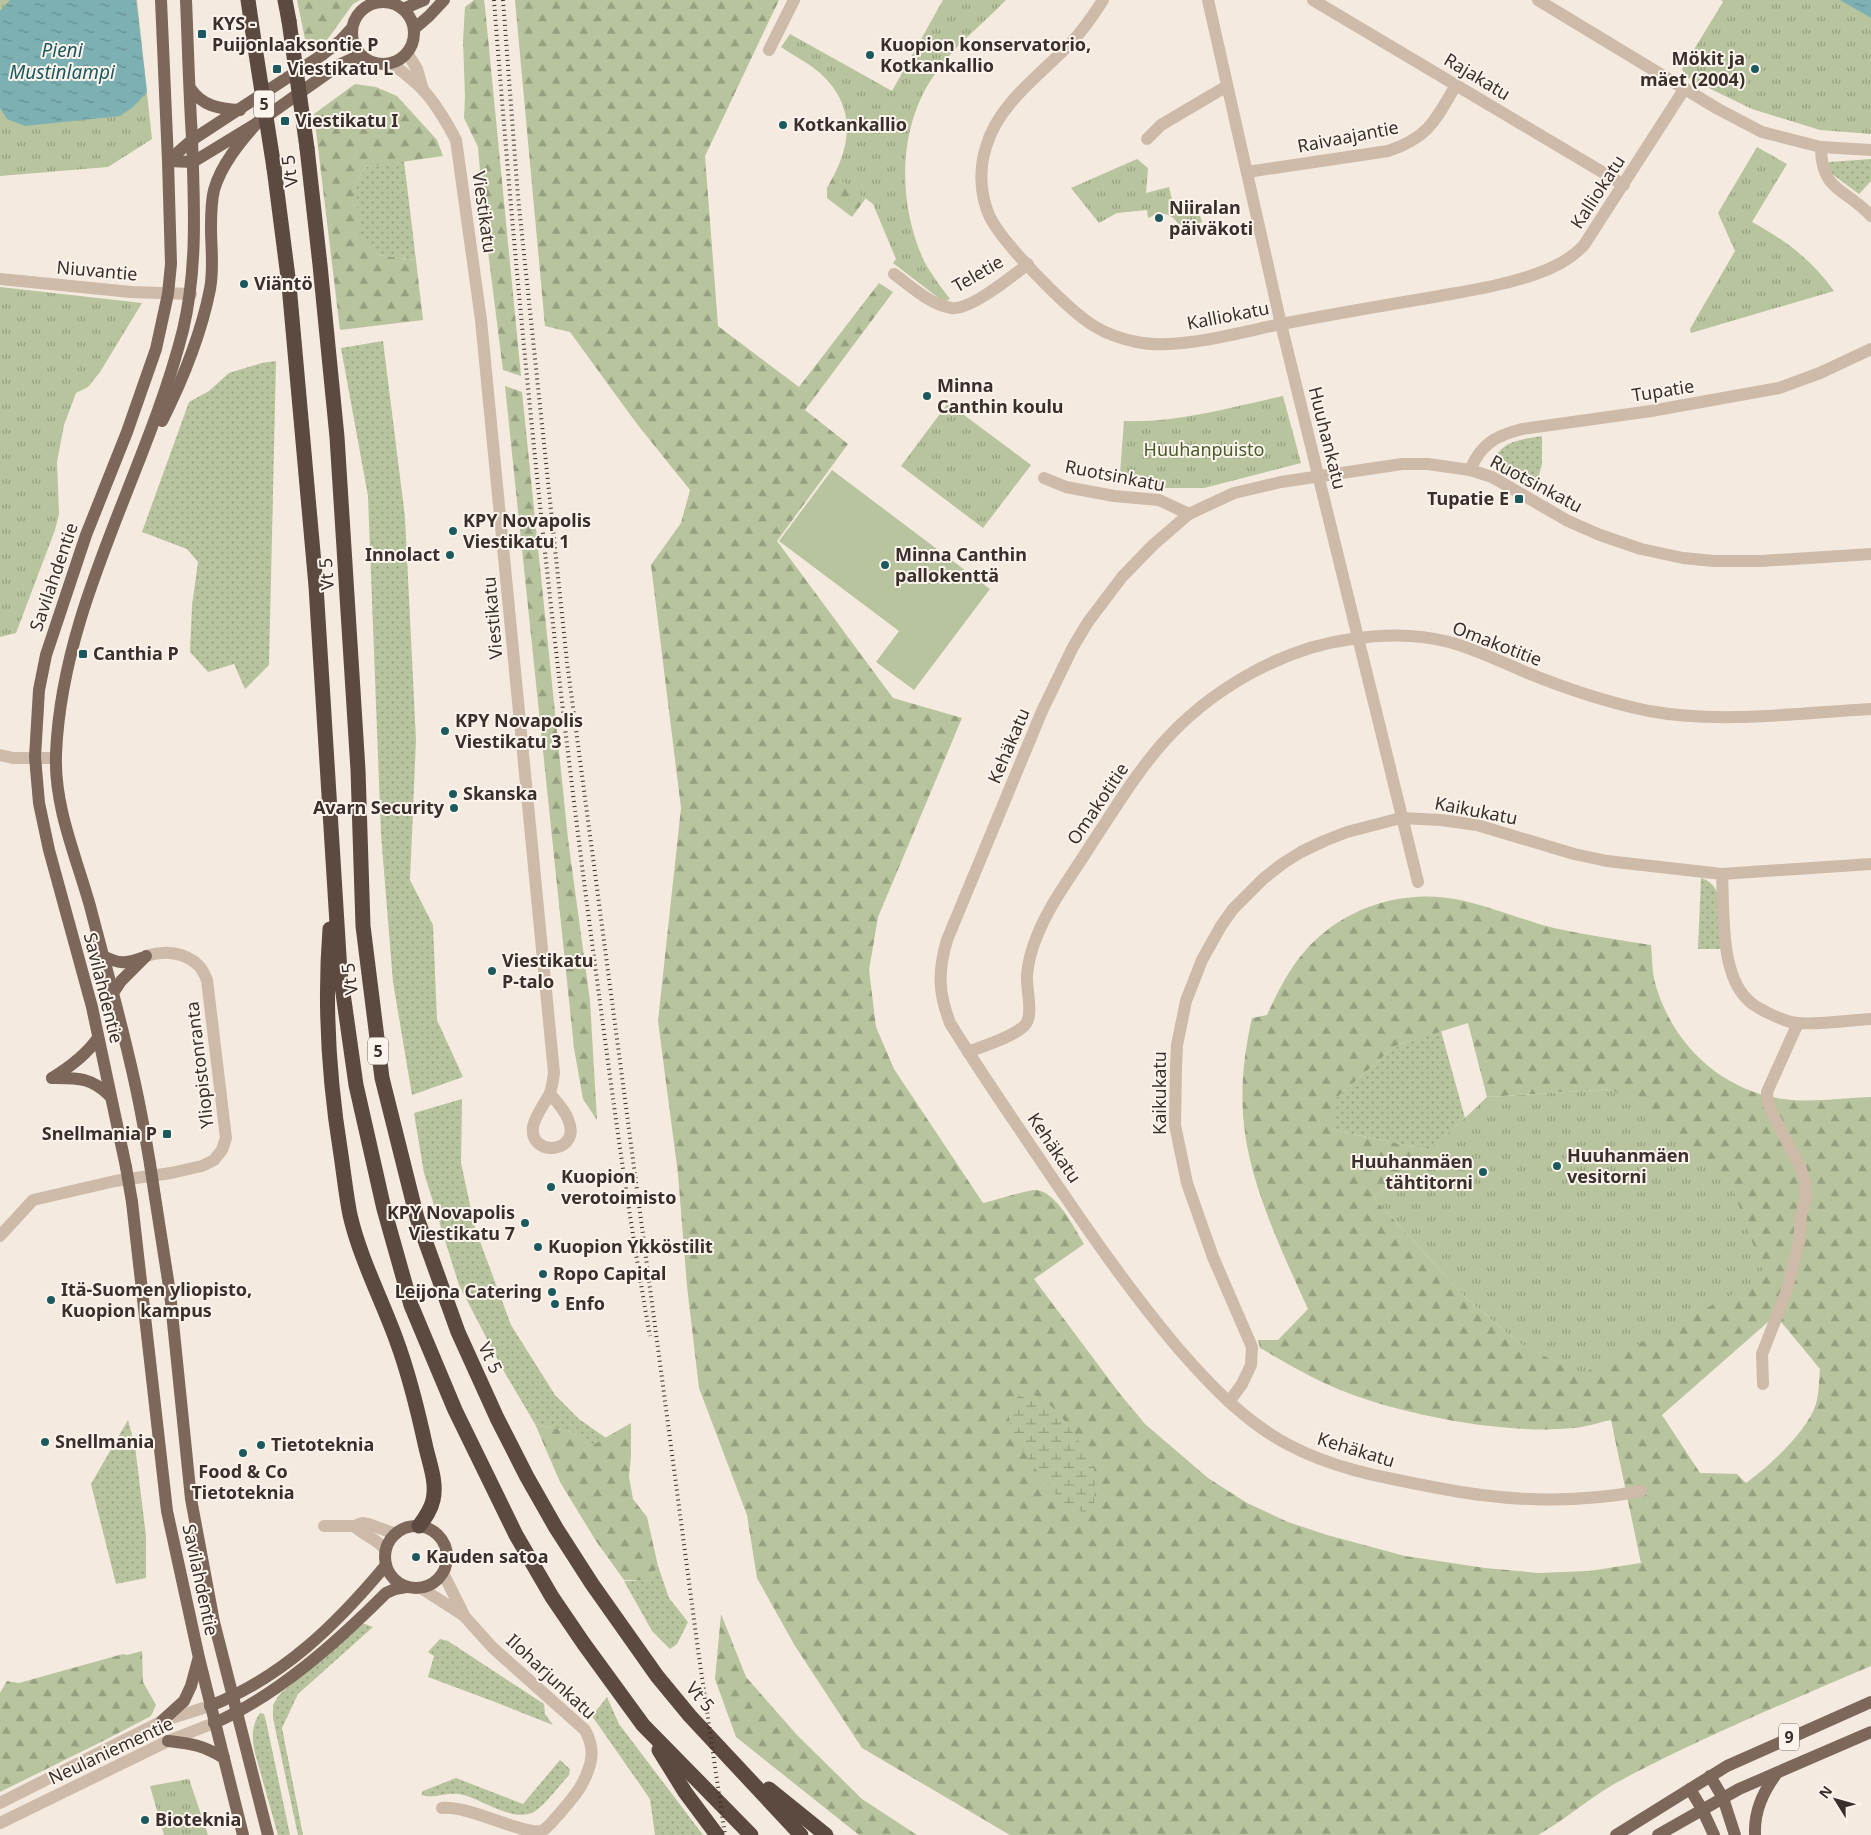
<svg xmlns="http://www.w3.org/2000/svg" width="1871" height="1835" font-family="'Noto Sans',sans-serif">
	<defs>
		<pattern id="grass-dots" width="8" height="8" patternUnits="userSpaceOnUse" patternTransform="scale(1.25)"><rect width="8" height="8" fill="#b7c49d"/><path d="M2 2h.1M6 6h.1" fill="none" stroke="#96a080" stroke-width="1.8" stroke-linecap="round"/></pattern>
		<pattern id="forest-firs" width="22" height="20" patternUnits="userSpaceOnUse" patternTransform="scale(1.25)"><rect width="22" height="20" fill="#b7c49d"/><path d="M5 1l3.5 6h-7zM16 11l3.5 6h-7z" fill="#96a080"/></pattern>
		<pattern id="wetland-marsh" width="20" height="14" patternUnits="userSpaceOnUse" patternTransform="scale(1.25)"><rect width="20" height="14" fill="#b7c49d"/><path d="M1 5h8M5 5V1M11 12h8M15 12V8" fill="none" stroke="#96a080"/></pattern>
		<pattern id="park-tufts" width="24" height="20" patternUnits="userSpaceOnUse" patternTransform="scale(1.25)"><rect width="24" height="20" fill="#b7c49d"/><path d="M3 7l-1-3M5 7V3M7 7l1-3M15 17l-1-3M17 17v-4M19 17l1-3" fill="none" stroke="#96a080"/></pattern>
		<pattern id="water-ripples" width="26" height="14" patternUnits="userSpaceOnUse" patternTransform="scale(1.25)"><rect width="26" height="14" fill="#7cb0b3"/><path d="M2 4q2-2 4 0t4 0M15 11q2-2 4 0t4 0" fill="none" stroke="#679092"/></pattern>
	</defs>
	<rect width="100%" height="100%" fill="#f4eadf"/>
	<g fill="url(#grass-dots)">
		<polygon points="1871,159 1871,181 1859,194 1828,171 1827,164 1829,162"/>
		<polygon points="404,161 416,260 378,255 360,239 355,184 366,167"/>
		<polygon points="383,341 405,517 416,740 410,880 433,925 437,1020 463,1077 412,1095 393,982 381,834 368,496 341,348"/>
		<polygon points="276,361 269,665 245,689 234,664 208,672 190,652 192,606 198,562 187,549 142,532 189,402 209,391 229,373 262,363"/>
		<path d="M1542 436V464L1535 490 1500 468 1497 465 1496 456C1505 440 1525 439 1542 436Z"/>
		<path d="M1701 878C1728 885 1720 927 1721 949H1698Z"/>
		<polygon points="1441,1031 1465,1118 1429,1150 1334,1130 1334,1100 1395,1046"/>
		<polygon points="462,1099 461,1163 475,1228 511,1325 555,1395 579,1419 606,1438 591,1447 572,1432 535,1424 502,1368 459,1285 424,1173 414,1113"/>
		<polygon points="128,1420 135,1446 146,1536 146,1578 116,1584 91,1484"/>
		<polygon points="658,1566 669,1598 688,1622 677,1644 670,1649 652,1631 624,1581 649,1581"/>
		<polygon points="362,1623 373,1627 298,1694 282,1728 303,1835 298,1835 273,1718 273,1705 279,1695"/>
		<polygon points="440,1639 448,1641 544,1704 545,1714 553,1725 495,1702 428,1677 434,1656 428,1652"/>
		<polygon points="607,1697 619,1724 703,1835 655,1835 650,1799 592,1716"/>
		<path d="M260 1713 264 1714 266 1721 290 1835H278L255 1753C252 1738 251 1726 260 1713Z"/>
		<path d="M560 1760 570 1769 569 1775C559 1786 549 1800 538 1809 516 1827 483 1798 459 1794 444 1792 435 1799 421 1795L423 1791 456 1778 523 1804Z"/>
	</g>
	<g fill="url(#forest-firs)" fill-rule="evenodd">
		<polygon points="297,0 360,0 353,4 327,40 306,44"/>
		<polygon points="474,0 484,0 485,7 521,376 503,370 484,220 478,147 464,118 465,96 463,41 465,7"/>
		<path d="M515 0H779L705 156 718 326 799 387 879 283 893 292 805 410 848 444 777 541 893 698 962 718 878 917 869 970 876 1027 894 1069 983 1203C993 1201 1030 1189 1036 1190 1057 1192 1074 1228 1084 1244L1034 1279 1120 1394 1145 1424 1208 1478 1247 1503 1288 1522 1327 1535 1405 1556 1485 1568 1538 1573 1589 1571 1641 1563 1611 1420C1599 1422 1587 1427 1574 1428 1507 1435 1400 1415 1338 1389 1311 1378 1285 1362 1260 1348L1258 1340H1278L1308 1309C1283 1254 1250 1185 1244 1125 1240 1088 1244 1053 1252 1018L1267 1015C1277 993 1289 969 1305 951 1343 907 1404 888 1460 900 1492 907 1522 920 1554 928 1586 935 1619 940 1651 945 1652 956 1652 968 1654 979 1670 1042 1719 1090 1783 1099 1812 1103 1842 1098 1871 1097V1666C1785 1703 1697 1739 1614 1784 1588 1799 1565 1820 1538 1835H1010L862 1748 795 1646 757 1578 747 1515 699 1388 687 1286 678 1174 658 1021 681 808 651 565 681 523 690 490 637 424 570 332 545 326ZM1468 1023 1487 1097 1612 1089 1518 1342 1466 1298 1374 1198 1429 1150 1334 1130V1100L1395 1046ZM1768 1322 1782 1323 1820 1369C1819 1380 1819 1394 1816 1404 1807 1432 1769 1466 1746 1483L1737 1474 1700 1473 1662 1415Z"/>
		<polygon points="355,84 376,87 397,96 437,140 443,156 366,167 355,184 361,239 378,255 416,260 423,320 340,330 314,114"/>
		<polygon points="834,175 866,198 852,217 827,198 827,188"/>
		<polygon points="505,386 522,392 568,839 590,1001 597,1120 583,1099 574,1048"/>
		<polygon points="631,1423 631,1456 629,1477 633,1499 647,1517 658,1566 649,1581 624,1580 596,1541 560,1482 535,1424 572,1432 591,1446"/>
		<polygon points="721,1614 746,1677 797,1735 862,1799 917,1835 859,1835 736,1737 715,1679"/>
		<polygon points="142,1651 143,1682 156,1705 151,1716 109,1738 0,1792 0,1693 7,1681 19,1683 123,1654 127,1655"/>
	</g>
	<path fill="url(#wetland-marsh)" d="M1022 1391C1052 1398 1065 1421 1081 1444 1085 1450 1089 1454 1092 1461 1096 1473 1095 1490 1094 1504L1085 1512C1080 1511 1075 1510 1070 1507 1053 1496 1007 1435 1009 1415 1010 1406 1017 1398 1022 1391Z"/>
	<g fill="url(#park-tufts)">
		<polygon points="0,0 137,0 152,139 108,167 0,176"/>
		<path d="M943 0H1006C983 24 956 44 937 71 897 125 897 202 924 261 931 274 941 287 950 299L944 302 893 263 896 259 873 204 834 175C853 138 853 103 820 73 809 63 794 56 781 47L790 34 892 91Z"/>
		<polygon points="1721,0 1871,0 1871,134 1820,130 1752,109 1686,77 1682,69 1723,2"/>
		<path d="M1757 147 1787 164 1752 222C1785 240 1813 261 1834 291L1691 333 1690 329 1735 251 1718 213Z"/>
		<path d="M1137 159 1148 168 1146 193 1169 187 1172 200C1185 203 1199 206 1202 222L1196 225 1181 228C1172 213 1163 210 1148 218L1147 210 1117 213 1099 223 1071 188Z"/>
		<polygon points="0,287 142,303 100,372 88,387 76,393 64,425 57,462 59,514 55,530 16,633 0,637"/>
		<path d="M1283 396 1301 463 1204 488H1166L1120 474 1124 421C1177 423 1231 407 1283 396Z"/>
		<polygon points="948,403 1031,465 983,528 901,466"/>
		<polygon points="1612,1089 1730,1181 1765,1277 1580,1375 1518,1342 1466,1298 1374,1198 1465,1118 1487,1097"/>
		<polygon points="189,1779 208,1835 164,1835 150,1786"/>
	</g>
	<polygon fill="#b7c49d" points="832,470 990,589 914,690 876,662 899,631 779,541"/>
	<g fill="url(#water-ripples)">
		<polygon points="10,0 136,0 147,92 133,107 120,116 25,126 7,119 0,108 0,11"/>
		<polygon points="1840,0 1871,0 1871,18"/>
	</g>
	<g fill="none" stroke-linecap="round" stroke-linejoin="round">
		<g stroke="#cdbaa9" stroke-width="12">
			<path d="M1103 0C1093 16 1083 30 1070 44 1040 75 998 104 986 147 979 169 980 194 989 215 1001 242 1068 310 1094 326 1107 334 1121 339 1137 342 1181 351 1246 330 1292 322 1339 313 1386 305 1434 297 1467 291 1501 286 1533 275 1553 268 1570 260 1584 245L1685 88"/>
			<polyline points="1208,0 1281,324 1418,882"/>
			<polyline points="1313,0 1624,185"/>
			<polyline points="1538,0 1718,109 1762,132 1821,147 1871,150"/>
			<polyline points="769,50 794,0"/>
			<polyline points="407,53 417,69 423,90"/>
			<path d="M392 63C402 72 415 81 424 91 437 105 447 123 456 140L481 320 554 1073C553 1080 552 1089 549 1095 544 1105 535 1115 533 1127 529 1158 583 1154 568 1119 564 1109 557 1102 550 1094"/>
			<polyline points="1147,139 1161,125 1227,86"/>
			<path d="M1821 147C1821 192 1846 188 1871 216"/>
			<path d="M1247 172 1388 151C1429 137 1435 121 1456 85"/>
			<path d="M894 274C911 286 929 304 951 308 970 311 1012 276 1028 264"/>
			<polyline points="0,279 131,292 191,294"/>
			<path d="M1470 470C1481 444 1495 436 1522 429L1651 411 1779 388 1820 373 1871 349"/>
			<polyline points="1044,478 1066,487 1114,496 1159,500 1189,514 1234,493 1281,482 1402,464 1428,464 1470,470 1492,477 1568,521 1600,535 1641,549 1683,558 1714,561 1761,561 1871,554"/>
			<path d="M1189 514 1153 545 1122 577 1088 622 1073 647 1042 711 947 940C938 971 938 992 950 1023 980 1072 1013 1119 1045 1167 1087 1229 1129 1290 1177 1347 1209 1384 1245 1422 1289 1445 1336 1470 1387 1478 1438 1488 1504 1501 1574 1504 1641 1491"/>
			<polyline points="0,755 13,758 56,758"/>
			<path d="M1722 874C1724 910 1720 973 1747 999 1752 1005 1759 1008 1766 1012 1776 1017 1787 1022 1798 1023 1820 1025 1849 1020 1871 1019"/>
			<path d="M968 1052C983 1046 1014 1037 1025 1025 1034 1015 1026 989 1027 975 1028 963 1032 948 1037 936 1050 903 1073 874 1092 843 1114 810 1135 775 1161 745 1208 691 1281 648 1352 639 1384 634 1418 634 1449 642 1475 649 1499 661 1523 671 1564 688 1606 702 1649 711 1721 724 1798 713 1871 709"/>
			<path d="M0 1236 33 1200 115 1181 171 1173 202 1166 214 1160 222 1150 226 1138 207 980C205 976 203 970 199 966 186 952 164 950 146 956"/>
			<polyline points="1763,1384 1762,1354 1786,1293 1799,1242 1801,1216 1806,1197 1805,1181 1799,1164 1779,1127 1768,1104 1767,1092 1798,1023"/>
			<polyline points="1229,1402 1242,1384 1251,1365 1252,1347 1213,1257 1187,1183 1175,1125 1176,1067 1177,1045 1186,1001 1202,960 1221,926 1233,909 1263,879 1282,864 1301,852 1324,841 1347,832 1401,818 1441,820 1477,825 1574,854 1607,861 1722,874 1871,864"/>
			<polyline points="324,1526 354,1526 362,1523 368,1524 396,1534"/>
			<path d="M354 1526C365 1536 377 1539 386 1550"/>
			<polyline points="421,1588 463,1615"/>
			<polyline points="0,1803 162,1721 210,1706"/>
			<path d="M442 1808C469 1805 522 1835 542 1831 549 1827 555 1818 561 1812 568 1803 577 1794 582 1784 592 1765 596 1750 585 1730L493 1648 465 1617 443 1573"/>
			<polyline points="0,1823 168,1741 214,1723"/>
		</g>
		<g stroke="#7d665a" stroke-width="12">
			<circle cx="383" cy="33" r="31"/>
			<polyline points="403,9 424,0"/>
			<polyline points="414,29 429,16 444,0"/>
			<path d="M190 88C202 106 219 109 240 110"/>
			<polyline points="168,161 192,140 322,55 340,41 352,28"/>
			<polyline points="168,161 193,162 257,123 339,65 354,58 364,58"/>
			<path d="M162 421C183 379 201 335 210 289 214 269 211 248 211 228 211 216 211 202 214 190 221 165 240 142 257 123"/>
			<path d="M103 956C119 964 125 964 142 958"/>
			<polyline points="113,993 121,981 146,956"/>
			<path d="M52 1078C78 1078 91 1077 110 1096"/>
			<path d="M52 1078C70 1067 86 1055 98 1038"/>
			<path d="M150 1164C146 1140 142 1116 137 1093 124 1030 106 968 90 906 76 856 54 807 56 754 62 604 147 473 183 330 198 267 194 202 192 138 189 92 188 46 186 0"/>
			<polyline points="126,1167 92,1007 49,850 39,803 35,757 39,690 46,655 86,535 127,432 156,349 168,294 171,264 168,161 161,0"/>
			<polyline points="155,1197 170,1293 191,1499 214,1622 268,1835"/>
			<polyline points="132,1202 167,1511 199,1658 243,1835"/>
			<circle cx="416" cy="1557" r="31"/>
			<path d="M210 1706C283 1677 336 1625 386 1565"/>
			<polyline points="162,1721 184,1701 191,1686 198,1660"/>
			<path d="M214 1723C277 1696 337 1642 386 1593L395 1589 406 1587"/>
			<path d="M168 1741C193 1744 202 1745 224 1758"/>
			<polyline points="1710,1776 1723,1798 1735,1835"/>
			<polyline points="1690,1789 1702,1809 1714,1835"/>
			<polyline points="1616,1835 1727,1766 1871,1702"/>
			<polyline points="1658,1835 1739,1789 1871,1732"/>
			<path d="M1755 1835C1754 1811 1763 1792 1777 1773"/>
		</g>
		<g stroke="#5c4940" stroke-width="15">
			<polyline points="248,0 254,41"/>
			<polyline points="285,0 289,21"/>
			<polyline points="307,148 320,265 337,437 358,770 363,926 382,1078 417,1218 458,1332 497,1418 527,1477 556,1528 592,1584 657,1676 690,1716 801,1835"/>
			<polyline points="274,168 289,285 316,586 340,972 356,1085 384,1209 411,1305 455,1410 516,1535 552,1597 584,1644 643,1725 751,1835"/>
			<path d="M330 929C324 1005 329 1081 341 1155 344 1175 346 1195 350 1215 360 1258 381 1298 396 1339 409 1374 418 1411 426 1448 430 1465 437 1483 433 1500 431 1510 425 1518 419 1526"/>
			<polyline points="659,1750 685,1792 717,1835"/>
			<polyline points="769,1789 826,1835"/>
		</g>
		<g stroke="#3a2f2a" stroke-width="4" stroke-dasharray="1 4" stroke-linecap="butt">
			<path d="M494 0C518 312 550 624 591 935 609 1069 626 1203 650 1336"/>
			<polyline points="503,0 518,197 567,662 698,1650 725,1835"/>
		</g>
		<g stroke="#7d665a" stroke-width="12">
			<polyline points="150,1164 155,1197"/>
			<polyline points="126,1167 132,1202"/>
		</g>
		<g stroke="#5c4940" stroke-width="15">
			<polyline points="289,21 307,148"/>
			<polyline points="254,41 274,168"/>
		</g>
	</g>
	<g fill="#1c595f" stroke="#fbf4ec" stroke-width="2">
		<rect x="197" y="29" width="10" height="10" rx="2.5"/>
		<circle cx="870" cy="55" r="5"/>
		<rect x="272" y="64" width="10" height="10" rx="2.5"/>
		<circle cx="1755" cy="69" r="5"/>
		<rect x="280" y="116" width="10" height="10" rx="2.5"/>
		<circle cx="783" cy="125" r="5"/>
		<circle cx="1159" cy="218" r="5"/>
		<circle cx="244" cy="284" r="5"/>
		<circle cx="927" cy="396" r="5"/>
		<rect x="1514" y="494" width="10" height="10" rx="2.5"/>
		<circle cx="453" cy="531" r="5"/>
		<circle cx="450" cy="555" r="5"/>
		<circle cx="885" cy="565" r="5"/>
		<rect x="78" y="649" width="10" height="10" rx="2.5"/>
		<circle cx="445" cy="731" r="5"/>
		<circle cx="453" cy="794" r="5"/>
		<circle cx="454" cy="808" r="5"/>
		<circle cx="492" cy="971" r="5"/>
		<rect x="162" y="1129" width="10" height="10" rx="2.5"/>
		<circle cx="1557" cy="1166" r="5"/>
		<circle cx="1483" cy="1172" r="5"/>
		<circle cx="551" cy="1187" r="5"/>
		<circle cx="525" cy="1223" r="5"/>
		<circle cx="538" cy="1247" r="5"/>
		<circle cx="543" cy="1274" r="5"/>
		<circle cx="552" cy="1292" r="5"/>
		<circle cx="51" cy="1300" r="5"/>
		<circle cx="555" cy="1304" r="5"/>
		<circle cx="45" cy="1442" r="5"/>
		<circle cx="261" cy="1445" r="5"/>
		<circle cx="243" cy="1453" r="5"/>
		<circle cx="416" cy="1557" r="5"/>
		<circle cx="145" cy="1820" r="5"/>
	</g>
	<g text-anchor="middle" stroke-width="4" stroke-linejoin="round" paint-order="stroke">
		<g fill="#fbf4ec" stroke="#746a64" stroke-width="1">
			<rect x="254" y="90.5" width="20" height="27" rx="4"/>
			<rect x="368" y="1037.5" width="20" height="27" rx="4"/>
			<rect x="1779" y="1723.5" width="20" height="27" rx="4"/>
		</g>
		<g font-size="16" font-weight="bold" fill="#3a2f2a">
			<text x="264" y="110">5</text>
			<text x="378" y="1057">5</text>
			<text x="1789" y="1743">9</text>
		</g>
		<g font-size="18" font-weight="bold" fill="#3a2f2a" stroke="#fbf4ec" text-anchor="start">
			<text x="212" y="30">KYS -<tspan x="212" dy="21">Puijonlaaksontie P</tspan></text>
			<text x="880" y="51">Kuopion konservatorio,<tspan x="880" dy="21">Kotkankallio</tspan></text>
			<text x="1745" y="65" text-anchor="end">Mökit ja<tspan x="1745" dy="21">mäet (2004)</tspan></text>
			<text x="287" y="75">Viestikatu L</text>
			<text x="295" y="127">Viestikatu I</text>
			<text x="793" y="131">Kotkankallio</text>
			<text x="1169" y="214">Niiralan<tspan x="1169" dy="21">päiväkoti</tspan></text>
			<text x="254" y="290">Viäntö</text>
			<text x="937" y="392">Minna<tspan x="937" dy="21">Canthin koulu</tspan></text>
			<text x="1509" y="505" text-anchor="end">Tupatie E</text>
			<text x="463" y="527">KPY Novapolis<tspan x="463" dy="21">Viestikatu 1</tspan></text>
			<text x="440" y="561" text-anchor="end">Innolact</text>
			<text x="895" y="561">Minna Canthin<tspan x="895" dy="21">pallokenttä</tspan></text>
			<text x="93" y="660">Canthia P</text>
			<text x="455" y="727">KPY Novapolis<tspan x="455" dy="21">Viestikatu 3</tspan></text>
			<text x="463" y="800">Skanska</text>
			<text x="444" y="814" text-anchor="end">Avarn Security</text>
			<text x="502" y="967">Viestikatu<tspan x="502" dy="21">P-talo</tspan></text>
			<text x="157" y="1140" text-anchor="end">Snellmania P</text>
			<text x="1567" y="1162">Huuhanmäen<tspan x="1567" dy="21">vesitorni</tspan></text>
			<text x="1473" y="1168" text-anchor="end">Huuhanmäen<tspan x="1473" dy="21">tähtitorni</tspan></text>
			<text x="561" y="1183">Kuopion<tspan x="561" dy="21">verotoimisto</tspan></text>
			<text x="515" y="1219" text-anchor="end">KPY Novapolis<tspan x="515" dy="21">Viestikatu 7</tspan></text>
			<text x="548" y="1253">Kuopion Ykköstilit</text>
			<text x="553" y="1280">Ropo Capital</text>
			<text x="61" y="1296">Itä-Suomen yliopisto,<tspan x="61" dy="21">Kuopion kampus</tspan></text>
			<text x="542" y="1298" text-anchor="end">Leijona Catering</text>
			<text x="565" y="1310">Enfo</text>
			<text x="55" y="1448">Snellmania</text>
			<text x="271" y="1451">Tietoteknia</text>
			<text x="243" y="1478" text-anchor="middle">Food &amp; Co<tspan x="243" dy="21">Tietoteknia</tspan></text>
			<text x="426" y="1563">Kauden satoa</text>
			<text x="155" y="1826">Bioteknia</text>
		</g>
		<g font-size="18" fill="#3a2f2a" stroke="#fbf4ec">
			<text transform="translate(1477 77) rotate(31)" y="6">Rajakatu</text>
			<text transform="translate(1348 137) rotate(-11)" y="6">Raivaajantie</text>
			<text transform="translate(290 171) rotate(-97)" y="6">Vt 5</text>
			<text transform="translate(1598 192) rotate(-57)" y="6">Kalliokatu</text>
			<text transform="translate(484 212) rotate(82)" y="6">Viestikatu</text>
			<text transform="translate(97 271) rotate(5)" y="6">Niuvantie</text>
			<text transform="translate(978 274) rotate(-30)" y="6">Teletie</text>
			<text transform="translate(1228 316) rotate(-11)" y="6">Kalliokatu</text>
			<text transform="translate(1663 391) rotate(-9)" y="6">Tupatie</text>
			<text transform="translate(1327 438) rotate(76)" y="6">Huuhankatu</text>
			<text transform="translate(1115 476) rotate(11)" y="6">Ruotsinkatu</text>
			<text transform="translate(1536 484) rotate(28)" y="6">Ruotsinkatu</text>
			<text transform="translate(327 574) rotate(-94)" y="6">Vt 5</text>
			<text transform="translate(54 577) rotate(-71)" y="6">Savilahdentie</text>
			<text transform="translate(493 618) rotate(-95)" y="6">Viestikatu</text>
			<text transform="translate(1497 644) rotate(21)" y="6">Omakotitie</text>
			<text transform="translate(1009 746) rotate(-67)" y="6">Kehäkatu</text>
			<text transform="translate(1098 804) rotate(-56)" y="6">Omakotitie</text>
			<text transform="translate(1476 811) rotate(11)" y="6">Kaikukatu</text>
			<text transform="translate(350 979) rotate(-97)" y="6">Vt 5</text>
			<text transform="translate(103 988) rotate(76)" y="6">Savilahdentie</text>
			<text transform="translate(200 1065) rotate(-97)" y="6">Yliopistonranta</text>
			<text transform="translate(1160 1093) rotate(-90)" y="6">Kaikukatu</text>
			<text transform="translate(1054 1148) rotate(56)" y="6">Kehäkatu</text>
			<text transform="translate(490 1358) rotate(65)" y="6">Vt 5</text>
			<text transform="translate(1356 1450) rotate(17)" y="6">Kehäkatu</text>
			<text transform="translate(200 1580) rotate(78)" y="6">Savilahdentie</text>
			<text transform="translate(551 1677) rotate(43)" y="6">Iloharjunkatu</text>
			<text transform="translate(700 1697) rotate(50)" y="6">Vt 5</text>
			<text transform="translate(111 1751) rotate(-25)" y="6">Neulaniementie</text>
		</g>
		<g font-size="18" fill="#495a2c" stroke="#fbf4ec">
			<text x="1204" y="456">Huuhanpuisto</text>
		</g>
		<g font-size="19" font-style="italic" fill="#1c595f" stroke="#fbf4ec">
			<text x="62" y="57">Pieni<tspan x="62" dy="22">Mustinlampi</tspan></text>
		</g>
	</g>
	<g transform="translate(1836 1800) rotate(307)" stroke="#fbf4ec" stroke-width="4" paint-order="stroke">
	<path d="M0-4L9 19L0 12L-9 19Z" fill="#3a2f2a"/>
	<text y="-8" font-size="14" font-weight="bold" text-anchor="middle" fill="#3a2f2a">N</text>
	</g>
</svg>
